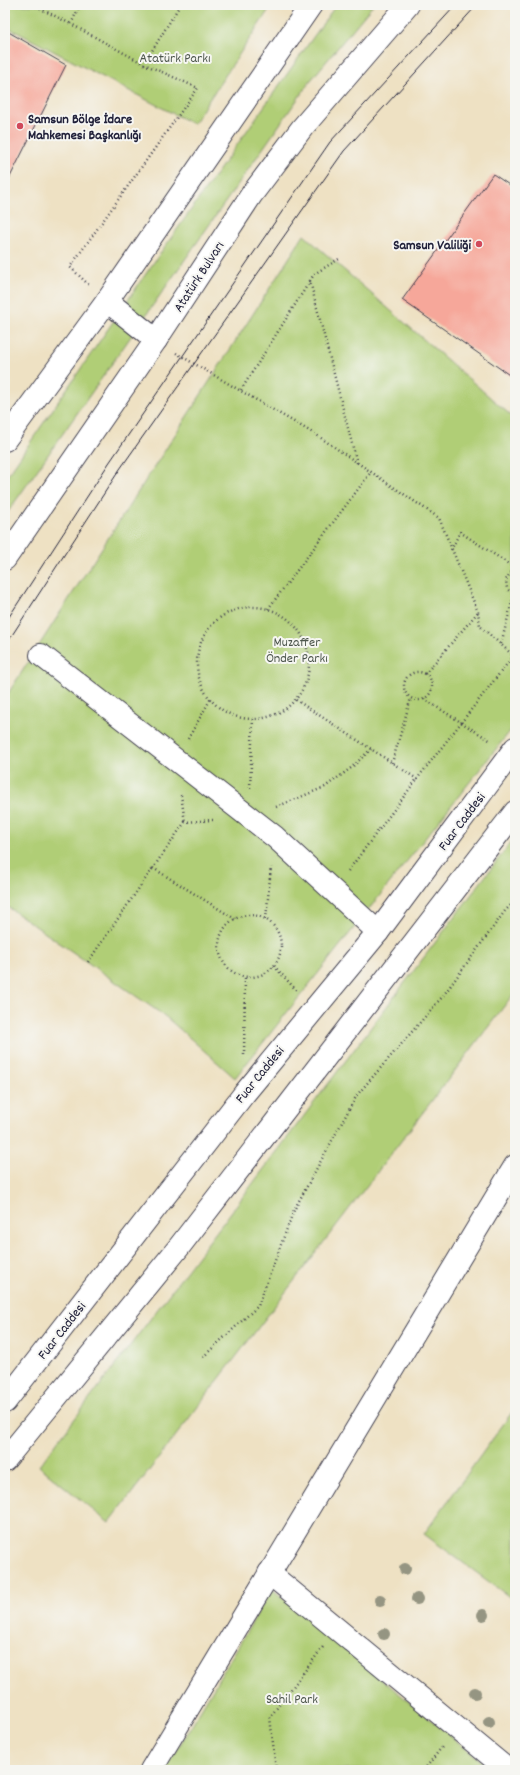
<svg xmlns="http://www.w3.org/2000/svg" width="520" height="1775" font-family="Dekko,sans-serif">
	<rect width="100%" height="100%" fill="#f6f6f2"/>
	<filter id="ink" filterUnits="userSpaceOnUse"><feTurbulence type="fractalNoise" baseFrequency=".025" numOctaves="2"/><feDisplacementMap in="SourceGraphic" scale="8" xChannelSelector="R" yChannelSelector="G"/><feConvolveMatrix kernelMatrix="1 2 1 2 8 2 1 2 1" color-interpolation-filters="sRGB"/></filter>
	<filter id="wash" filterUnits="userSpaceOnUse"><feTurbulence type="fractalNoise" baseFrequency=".012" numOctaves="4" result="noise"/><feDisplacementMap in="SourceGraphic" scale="16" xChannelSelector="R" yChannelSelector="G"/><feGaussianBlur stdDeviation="0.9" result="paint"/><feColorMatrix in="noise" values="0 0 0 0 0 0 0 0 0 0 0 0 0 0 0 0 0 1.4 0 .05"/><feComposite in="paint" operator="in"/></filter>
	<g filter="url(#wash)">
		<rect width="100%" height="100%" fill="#eee1c3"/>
		<g fill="#b0ce76" stroke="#697858">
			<polygon points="5,5 272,5 193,124 5,26"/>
			<polygon points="336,5 373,5 311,80 5,516 5,479 154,262"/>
			<polygon points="304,235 515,419 515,725 235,1078 166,1017 5,905 5,698"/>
			<polygon points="515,837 515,992 109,1523 39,1466"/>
			<polygon points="515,1408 515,1601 424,1534"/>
			<polygon points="272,1589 492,1770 165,1770"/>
		</g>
		<g id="blocks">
			<g fill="#f6a79a">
				<polygon points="5,30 66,65 5,187"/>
				<polygon points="493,174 515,189 515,379 402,300"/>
			</g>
		</g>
	</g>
	<g filter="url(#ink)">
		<use href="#blocks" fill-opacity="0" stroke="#413f4f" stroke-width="1"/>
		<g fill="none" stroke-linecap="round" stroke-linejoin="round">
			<defs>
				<g id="street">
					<polyline points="107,301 156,340"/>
					<polyline points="41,655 275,837 378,932"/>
					<polyline points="269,1573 508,1770"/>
				</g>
				<g id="secondary">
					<polyline points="5,1402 244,1094 378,932 515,748"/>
					<polyline points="5,1460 179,1247 515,812"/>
					<polyline points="151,1770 515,1166"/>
				</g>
				<g id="primary">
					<polyline points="5,440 107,301 311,5"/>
					<polyline points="5,559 156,340 252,194 302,128 408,5"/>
				</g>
			</defs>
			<use href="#street" stroke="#413f4f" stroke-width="24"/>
			<use href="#secondary" stroke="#413f4f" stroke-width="24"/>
			<use href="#primary" stroke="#413f4f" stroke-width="24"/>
			<g stroke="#413f4f" stroke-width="2.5" stroke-dasharray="1 3" stroke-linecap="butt">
				<polyline points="33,5 71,24"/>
				<polyline points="80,5 71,24 144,64 198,88 70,267 89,285"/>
				<polyline points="144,64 180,5"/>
				<polyline points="310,281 314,274 339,259"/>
				<polyline points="176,353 318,436 439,518 478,612 480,626 515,657"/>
				<polyline points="241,390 310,281 357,463"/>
				<polyline points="451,550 460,532 515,568"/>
				<polyline points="515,571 510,573 506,580 507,589 515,595"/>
				<circle cx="253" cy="663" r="56"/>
				<polyline points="268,609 371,472"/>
				<polyline points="501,644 514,594"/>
				<circle cx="418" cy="686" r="14"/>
				<polyline points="425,674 478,612"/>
				<polyline points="424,699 491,741"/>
				<polyline points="296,700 417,779 514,655"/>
				<polyline points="188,739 210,700"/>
				<polyline points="392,763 411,698"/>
				<polyline points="250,788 253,719"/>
				<polyline points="181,795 185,822"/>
				<polyline points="276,807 325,787 351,768 371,749"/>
				<polyline points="213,820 185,822 153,868 235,919"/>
				<polyline points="348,871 417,779"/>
				<circle cx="250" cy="946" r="31"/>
				<polyline points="266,919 271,867"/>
				<polyline points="88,962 153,868"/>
				<polyline points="274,966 298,992"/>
				<polyline points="244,1055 245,977"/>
				<polyline points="203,1357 258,1306 294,1210 357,1095 443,996 505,911 515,901"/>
				<polyline points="276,1770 270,1717 323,1647"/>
				<polyline points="424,1770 442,1747"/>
			</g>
			<use href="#street" stroke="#fff" stroke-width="22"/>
			<use href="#secondary" stroke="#fff" stroke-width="22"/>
			<use href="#primary" stroke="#fff" stroke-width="22"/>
			<g stroke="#22223b" stroke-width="1">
				<polyline points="5,623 109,463 330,142 456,5"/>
				<polyline points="5,646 120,469 344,151 477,5"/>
			</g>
		</g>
		<g fill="#959582">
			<circle cx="405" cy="1569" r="6"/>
			<circle cx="417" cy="1599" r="6"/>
			<circle cx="380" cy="1600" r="6"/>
			<circle cx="483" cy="1615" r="6"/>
			<circle cx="384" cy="1634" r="6"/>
			<circle cx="475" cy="1693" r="6"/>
			<circle cx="489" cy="1722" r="6"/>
		</g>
	</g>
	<g fill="#d1495b" stroke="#f6f6f2" stroke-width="1.5">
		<circle cx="20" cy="126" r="4"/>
		<circle cx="479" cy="244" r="4"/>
	</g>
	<g text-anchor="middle" stroke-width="4" stroke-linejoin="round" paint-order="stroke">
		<g font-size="14" fill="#4d564d" stroke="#f6f6f2">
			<text x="175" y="62">Atatürk Parkı</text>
			<text x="297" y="646">Muzaffer<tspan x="297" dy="16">Önder Parkı</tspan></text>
			<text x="292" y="1703">Sahil Park</text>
		</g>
		<g font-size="14" font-weight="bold" fill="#22223b" stroke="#f6f6f2" text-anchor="start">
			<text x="28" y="123">Samsun Bölge İdare<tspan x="28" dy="16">Mahkemesi Başkanlığı</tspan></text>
			<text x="471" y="249" text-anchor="end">Samsun Valiliği</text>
		</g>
		<g font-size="14" fill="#22223b" stroke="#f6f6f2">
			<text transform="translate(198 276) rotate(-57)" y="5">Atatürk Bulvarı</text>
			<text transform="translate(461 821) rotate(-53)" y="5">Fuar Caddesi</text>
			<text transform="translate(259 1074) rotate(-51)" y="5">Fuar Caddesi</text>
			<text transform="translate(61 1330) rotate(-52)" y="5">Fuar Caddesi</text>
		</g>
	</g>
	<rect width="520" height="1775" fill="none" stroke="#f6f6f2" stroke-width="20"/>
</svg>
